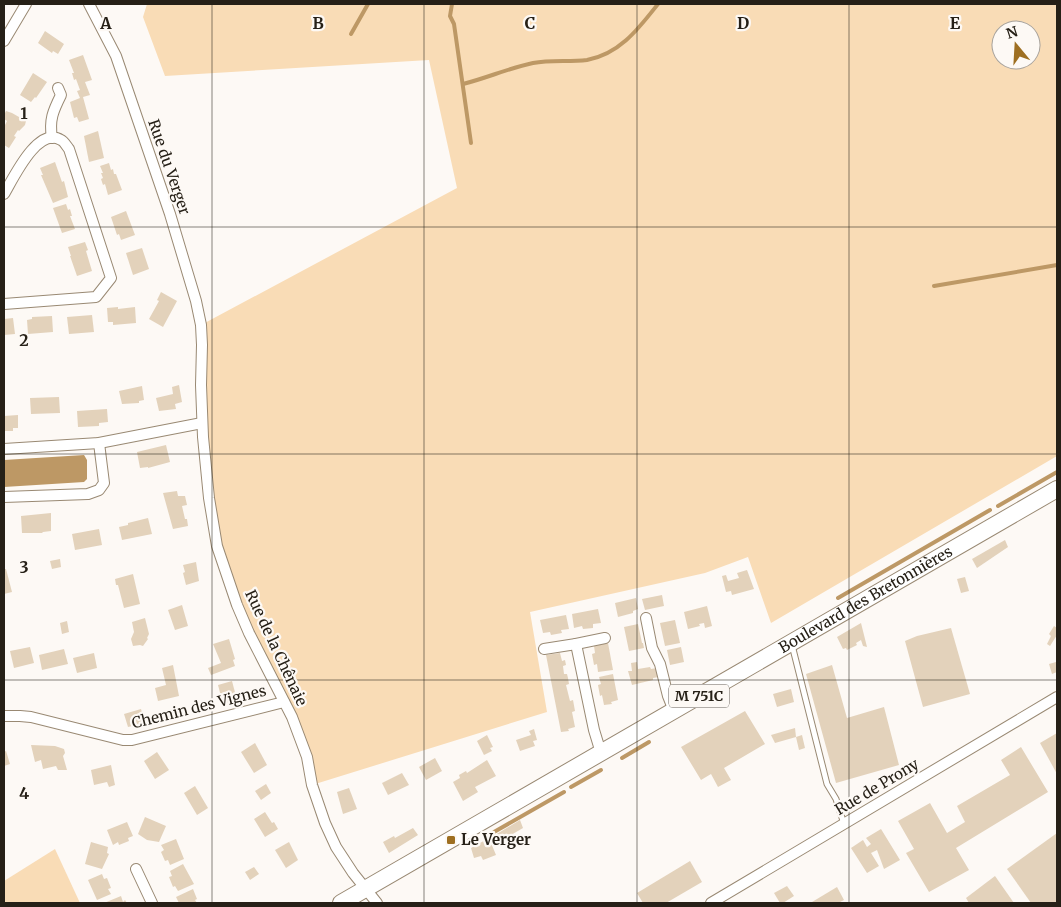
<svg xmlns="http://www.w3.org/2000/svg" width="1061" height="907" font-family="Merriweather,serif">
	<rect width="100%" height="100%" fill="#fdf9f5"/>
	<g fill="#f9dcb6" fill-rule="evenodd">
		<path d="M147 4H1057V456L771 623 748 557 705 573 530 612 547 712 312 785 307 757 237 605 209 498 201 325 457 188 429 60 165 76 143 17ZM1001 30H1031V60H1001Z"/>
		<polygon points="55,849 80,903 4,903 4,881"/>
	</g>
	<polygon fill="#bd9865" points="84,455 87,460 87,479 84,482 4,487 4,460"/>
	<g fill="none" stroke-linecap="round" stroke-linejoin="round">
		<g stroke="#bd9865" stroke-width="4">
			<polyline points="452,4 450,16 454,24 471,143"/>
			<polyline points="351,34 368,4"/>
			<path d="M463 84C487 78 509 68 533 63 551 60 569 62 587 60 620 54 639 28 658 4"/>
			<polyline points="934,286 1057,265"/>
			<polyline points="998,506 1057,472"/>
			<polyline points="838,598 990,510"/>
			<polyline points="622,758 649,742"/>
			<polyline points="571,787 601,770"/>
			<polyline points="494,832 564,792"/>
		</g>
	</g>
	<g fill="#e3d2bb">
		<polygon points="45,31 64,44 58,54 53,51 52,53 38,43"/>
		<polygon points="83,55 92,80 85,82 90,95 83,97 89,119 79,122 77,117 74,118 70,102 80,98 77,91 80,90 76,79 74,80 72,73 74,73 69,60"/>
		<polygon points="33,73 47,82 36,98 35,97 31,102 20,95"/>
		<polygon points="6,111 12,113 26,121 25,125 19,131 18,130 14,136 16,137 9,148 4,145 4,134 5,131 4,127 7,121 4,119 4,115"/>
		<polygon points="98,131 104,158 89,162 84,136"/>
		<polygon points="55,162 62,182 64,181 68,197 53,203 41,175 43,175 40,168"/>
		<polygon points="109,163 111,170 113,169 114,174 116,174 122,190 108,195 105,184 103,185 101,179 103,178 101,173 103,173 100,166"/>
		<polygon points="66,204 68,210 70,209 72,216 70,216 75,229 62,233 53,208"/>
		<polygon points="126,211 135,235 121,240 119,234 117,235 111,217"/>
		<polygon points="85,242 88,250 86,251 92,271 77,276 70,256 71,256 68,247"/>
		<polygon points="142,248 149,269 133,275 126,253"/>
		<polygon points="161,292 177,301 163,327 149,319 159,301 157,300"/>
		<polygon points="118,307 118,309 135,307 136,323 113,325 113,322 108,322 107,308"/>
		<polygon points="92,315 94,332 69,334 67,317"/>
		<polygon points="52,316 53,332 28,334 27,320 32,319 32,317"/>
		<polygon points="13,318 15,334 4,335 4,319"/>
		<polygon points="179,385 182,402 175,404 176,409 159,411 156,398 173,394 172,387"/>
		<polygon points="142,386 144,400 139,401 139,403 122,404 119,391"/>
		<polygon points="59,397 60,413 31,414 30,398"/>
		<polygon points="107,409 108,422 99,423 99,426 78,427 77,411"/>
		<polygon points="18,415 18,428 13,428 13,431 4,431 4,416"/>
		<polygon points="166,445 170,462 148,468 148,467 140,468 137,452"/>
		<polygon points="177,491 178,496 185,496 187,505 182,506 185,519 187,519 188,526 173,529 163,493"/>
		<polygon points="51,513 51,531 43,532 42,533 22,533 21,516"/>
		<polygon points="148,518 152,534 122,540 119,527 128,525 128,523"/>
		<polygon points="99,529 102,545 75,550 72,534"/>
		<polygon points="1005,540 1008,547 977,568 972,559"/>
		<polygon points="60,559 61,567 52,569 50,561"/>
		<polygon points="196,562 199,581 186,585 183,573 185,572 183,565"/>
		<polygon points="4,569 6,569 12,592 4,594"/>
		<polygon points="747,570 754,589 732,595 731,591 726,592 722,576 726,575 728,581 739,578 737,573"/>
		<polygon points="133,574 140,604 124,608 118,585 116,585 115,579"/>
		<polygon points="965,577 969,591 961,593 957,579"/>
		<polygon points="662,595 664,606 645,610 642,599"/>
		<polygon points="636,598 638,609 633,611 633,613 618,617 615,603"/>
		<polygon points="182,605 188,626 175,630 168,610"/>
		<polygon points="707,606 712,626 705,628 704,623 699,624 700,626 688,629 684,612"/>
		<polygon points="598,609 601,623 593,624 593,628 583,629 582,626 574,628 572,614"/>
		<polygon points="566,615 569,629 561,630 562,633 551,635 550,632 543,633 540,620"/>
		<polygon points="145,618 149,634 147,638 148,639 143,646 140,645 133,646 131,639 134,632 132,622"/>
		<polygon points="675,620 680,643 665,646 660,623"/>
		<polygon points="67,621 69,632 62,634 60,623"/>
		<polygon points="861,623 867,647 863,646 861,640 856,643 857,645 847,650 846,648 843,649 837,637"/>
		<polygon points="638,624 642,643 643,643 644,648 629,651 624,627"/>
		<polygon points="1054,626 1057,628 1057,635 1050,646 1047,644 1051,636 1049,634"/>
		<polygon points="951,628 970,694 923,707 905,641 917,636"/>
		<polygon points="229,639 235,659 233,660 235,666 211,675 208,668 221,663 213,644"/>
		<polygon points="608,643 613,670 598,672 597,664 594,665 592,654 595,653 594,646"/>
		<polygon points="30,647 34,663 14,668 10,651"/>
		<polygon points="681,647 684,662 670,665 667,650"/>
		<polygon points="64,649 68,664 42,670 39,655"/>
		<polygon points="94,653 97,668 77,673 73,658"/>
		<polygon points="560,653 562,661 565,660 566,665 563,666 564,674 567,674 568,678 569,684 566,685 570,701 573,700 575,711 572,712 575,727 568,729 569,731 561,732 546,655"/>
		<polygon points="637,662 638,669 650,667 651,669 657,668 659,677 653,678 653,680 632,685 628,671 632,671 631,663"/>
		<polygon points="1056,662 1057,672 1052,674 1049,664"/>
		<polygon points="173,665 179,696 158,701 155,688 166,685 162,668"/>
		<polygon points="832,665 847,718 884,707 899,765 836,783 806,674"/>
		<polygon points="613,674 618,700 611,702 612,704 604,705 602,695 600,696 598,685 601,684 599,677"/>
		<polygon points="232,681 237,700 223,704 218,685"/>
		<polygon points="791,689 794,702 777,707 773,694"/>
		<polygon points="141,709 145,723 128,727 124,714"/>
		<polygon points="745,711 765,744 724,768 731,780 718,787 711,774 701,780 681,747"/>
		<polygon points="795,728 796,737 775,743 771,735"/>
		<polygon points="534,729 537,740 533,741 535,746 520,751 516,740 531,735 529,731"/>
		<polygon points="1057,733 1057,774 1040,743"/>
		<polygon points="487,735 493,747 490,748 492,751 484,755 477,741"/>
		<polygon points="802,735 805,748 799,750 796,737"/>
		<polygon points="255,743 267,765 254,773 241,752"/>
		<polygon points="31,745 55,746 64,749 65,753 63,756 67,770 58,770 56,766 43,769 41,760 35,762"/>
		<polygon points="1021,747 1048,792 956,848 969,870 929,892 906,853 914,849 898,821 930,803 947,833 965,822 957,806 1010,775 1001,760"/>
		<polygon points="6,751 10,764 4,766 4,752"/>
		<polygon points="157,752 169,770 155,779 144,761"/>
		<polygon points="435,758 442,771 426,780 419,767"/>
		<polygon points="487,760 496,776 475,787 478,792 463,801 453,782 460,778 459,775 466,771 467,773"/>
		<polygon points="111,765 115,785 109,787 107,782 94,785 91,770"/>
		<polygon points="402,773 409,785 388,795 382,783"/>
		<polygon points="266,784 271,793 261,800 255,791"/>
		<polygon points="195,786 208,808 197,815 184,793"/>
		<polygon points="349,788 357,809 343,814 337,792"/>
		<polygon points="265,812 272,823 274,822 278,829 265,837 254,819"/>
		<polygon points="145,817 166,826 159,842 147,840 138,834"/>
		<polygon points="520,820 523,828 504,839 503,836 497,839 495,835"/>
		<polygon points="127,822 133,836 128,838 129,841 119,845 118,842 113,845 107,830"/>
		<polygon points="413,828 418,835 389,853 383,842 394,836 395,838"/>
		<polygon points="881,829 900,860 884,869 877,850 871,853 879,866 867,873 851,848 863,840 867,847 871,844 866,838"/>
		<polygon points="1057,833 1057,903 1031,903 1007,869"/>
		<polygon points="489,838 496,855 483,860 481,856 474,858 471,848"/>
		<polygon points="176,839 184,859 170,865 168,860 165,861 161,852 164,850 161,845"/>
		<polygon points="91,842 108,847 107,853 109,854 102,869 85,864"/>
		<polygon points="289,842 298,860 286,868 275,850"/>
		<polygon points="690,861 702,882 666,903 643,903 637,893"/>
		<polygon points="183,864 194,884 178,891 175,886 173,887 169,877 172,876 170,871"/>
		<polygon points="254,867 259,874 250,880 245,872"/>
		<polygon points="102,874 104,879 107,878 111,888 108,889 111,894 97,900 88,880"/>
		<polygon points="995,876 1014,903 969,903 966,898"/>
		<polygon points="787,886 794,896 783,903 780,903 774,893"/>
		<polygon points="837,887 844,900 838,903 813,903 812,902"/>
		<polygon points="193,889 197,899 195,900 197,903 179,903 176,897"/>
		<polygon points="121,896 123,902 125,900 127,903 104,903"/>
	</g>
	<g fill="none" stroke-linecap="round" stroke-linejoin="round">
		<defs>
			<polyline id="lane" points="792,645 827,784 836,799 844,824"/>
			<g id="street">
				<polyline points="89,4 116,56 170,214 196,301 201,325 202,345 201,385 203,437 209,498 217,546 237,605 249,633 292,717 307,757 312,785 325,823 336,847 353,873 377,903"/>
				<polyline points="4,41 26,4"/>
				<path d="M52 138C49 120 53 111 61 95L58 88"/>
				<path d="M4 194C13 179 38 125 61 140 64 141 67 147 69 149L111 278 96 297 4 304"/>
				<polyline points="4,449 99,443 202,423"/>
				<polyline points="4,497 88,494 99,490 104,483 99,443"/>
				<polyline points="646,618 652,648 660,664 668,696 674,711"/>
				<polyline points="576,644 605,638"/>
				<polyline points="544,649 576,644 594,730 601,753"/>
				<polyline points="4,716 20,716 31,717 123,740 132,740 284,702"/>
				<polyline points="136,869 152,903"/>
				<polyline points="711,903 1057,697"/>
			</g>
			<g id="primary">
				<path id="s1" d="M341 903 1057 489"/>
			</g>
		</defs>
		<use href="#lane" stroke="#998973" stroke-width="7"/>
		<use href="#street" stroke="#998973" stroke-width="12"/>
		<use href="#primary" stroke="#998973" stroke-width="18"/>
		<use href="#lane" stroke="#fff" stroke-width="5"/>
		<use href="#street" stroke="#fff" stroke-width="10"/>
		<use href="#primary" stroke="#fff" stroke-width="16"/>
	</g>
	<path fill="none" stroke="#262017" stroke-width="1" stroke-opacity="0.55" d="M212 4V903M424 4V903M637 4V903M849 4V903M4 227H1057M4 454H1057M4 680H1057"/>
	<rect fill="#9e6f21" stroke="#fdf9f5" stroke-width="2" x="446" y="835" width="10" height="10" rx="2.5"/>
	<g text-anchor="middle" stroke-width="4.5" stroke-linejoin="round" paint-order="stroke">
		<rect fill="#fdf9f5" stroke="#66615a" stroke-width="1" x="669" y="684.5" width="60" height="23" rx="4"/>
		<g font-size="14" font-weight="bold" fill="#262017">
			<text x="699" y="701">M 751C</text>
		</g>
		<g font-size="15" fill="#262017" stroke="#fdf9f5">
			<text transform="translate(169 167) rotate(71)" y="5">Rue du Verger</text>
			<text dy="5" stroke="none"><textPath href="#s1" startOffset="606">Boulevard des Bretonnières</textPath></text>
			<text transform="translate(276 648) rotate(65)" y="5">Rue de la Chênaie</text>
			<text transform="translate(199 707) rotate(-14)" y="5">Chemin des Vignes</text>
			<text transform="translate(877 787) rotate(-31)" y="5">Rue de Prony</text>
		</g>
		<g font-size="15" font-weight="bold" fill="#262017" stroke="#fdf9f5" text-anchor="start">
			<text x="461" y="845">Le Verger</text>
		</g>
	</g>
	<g font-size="16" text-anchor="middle" font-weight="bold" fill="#262017" stroke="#fdf9f5" stroke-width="4.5" stroke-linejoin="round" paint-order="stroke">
		<text x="106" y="29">A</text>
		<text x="318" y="29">B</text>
		<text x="530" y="29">C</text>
		<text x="743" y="29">D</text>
		<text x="955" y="29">E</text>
		<text x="24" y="119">1</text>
		<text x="24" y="346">2</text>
		<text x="24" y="573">3</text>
		<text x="24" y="799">4</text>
	</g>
	<rect width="1061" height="907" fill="none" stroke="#262017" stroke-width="10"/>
	<g transform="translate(1016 45) rotate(342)"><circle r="24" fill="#fdf9f5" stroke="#a7a29c"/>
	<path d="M0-4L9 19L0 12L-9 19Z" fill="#9e6f21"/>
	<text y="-8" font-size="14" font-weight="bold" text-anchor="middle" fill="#262017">N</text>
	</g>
</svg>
